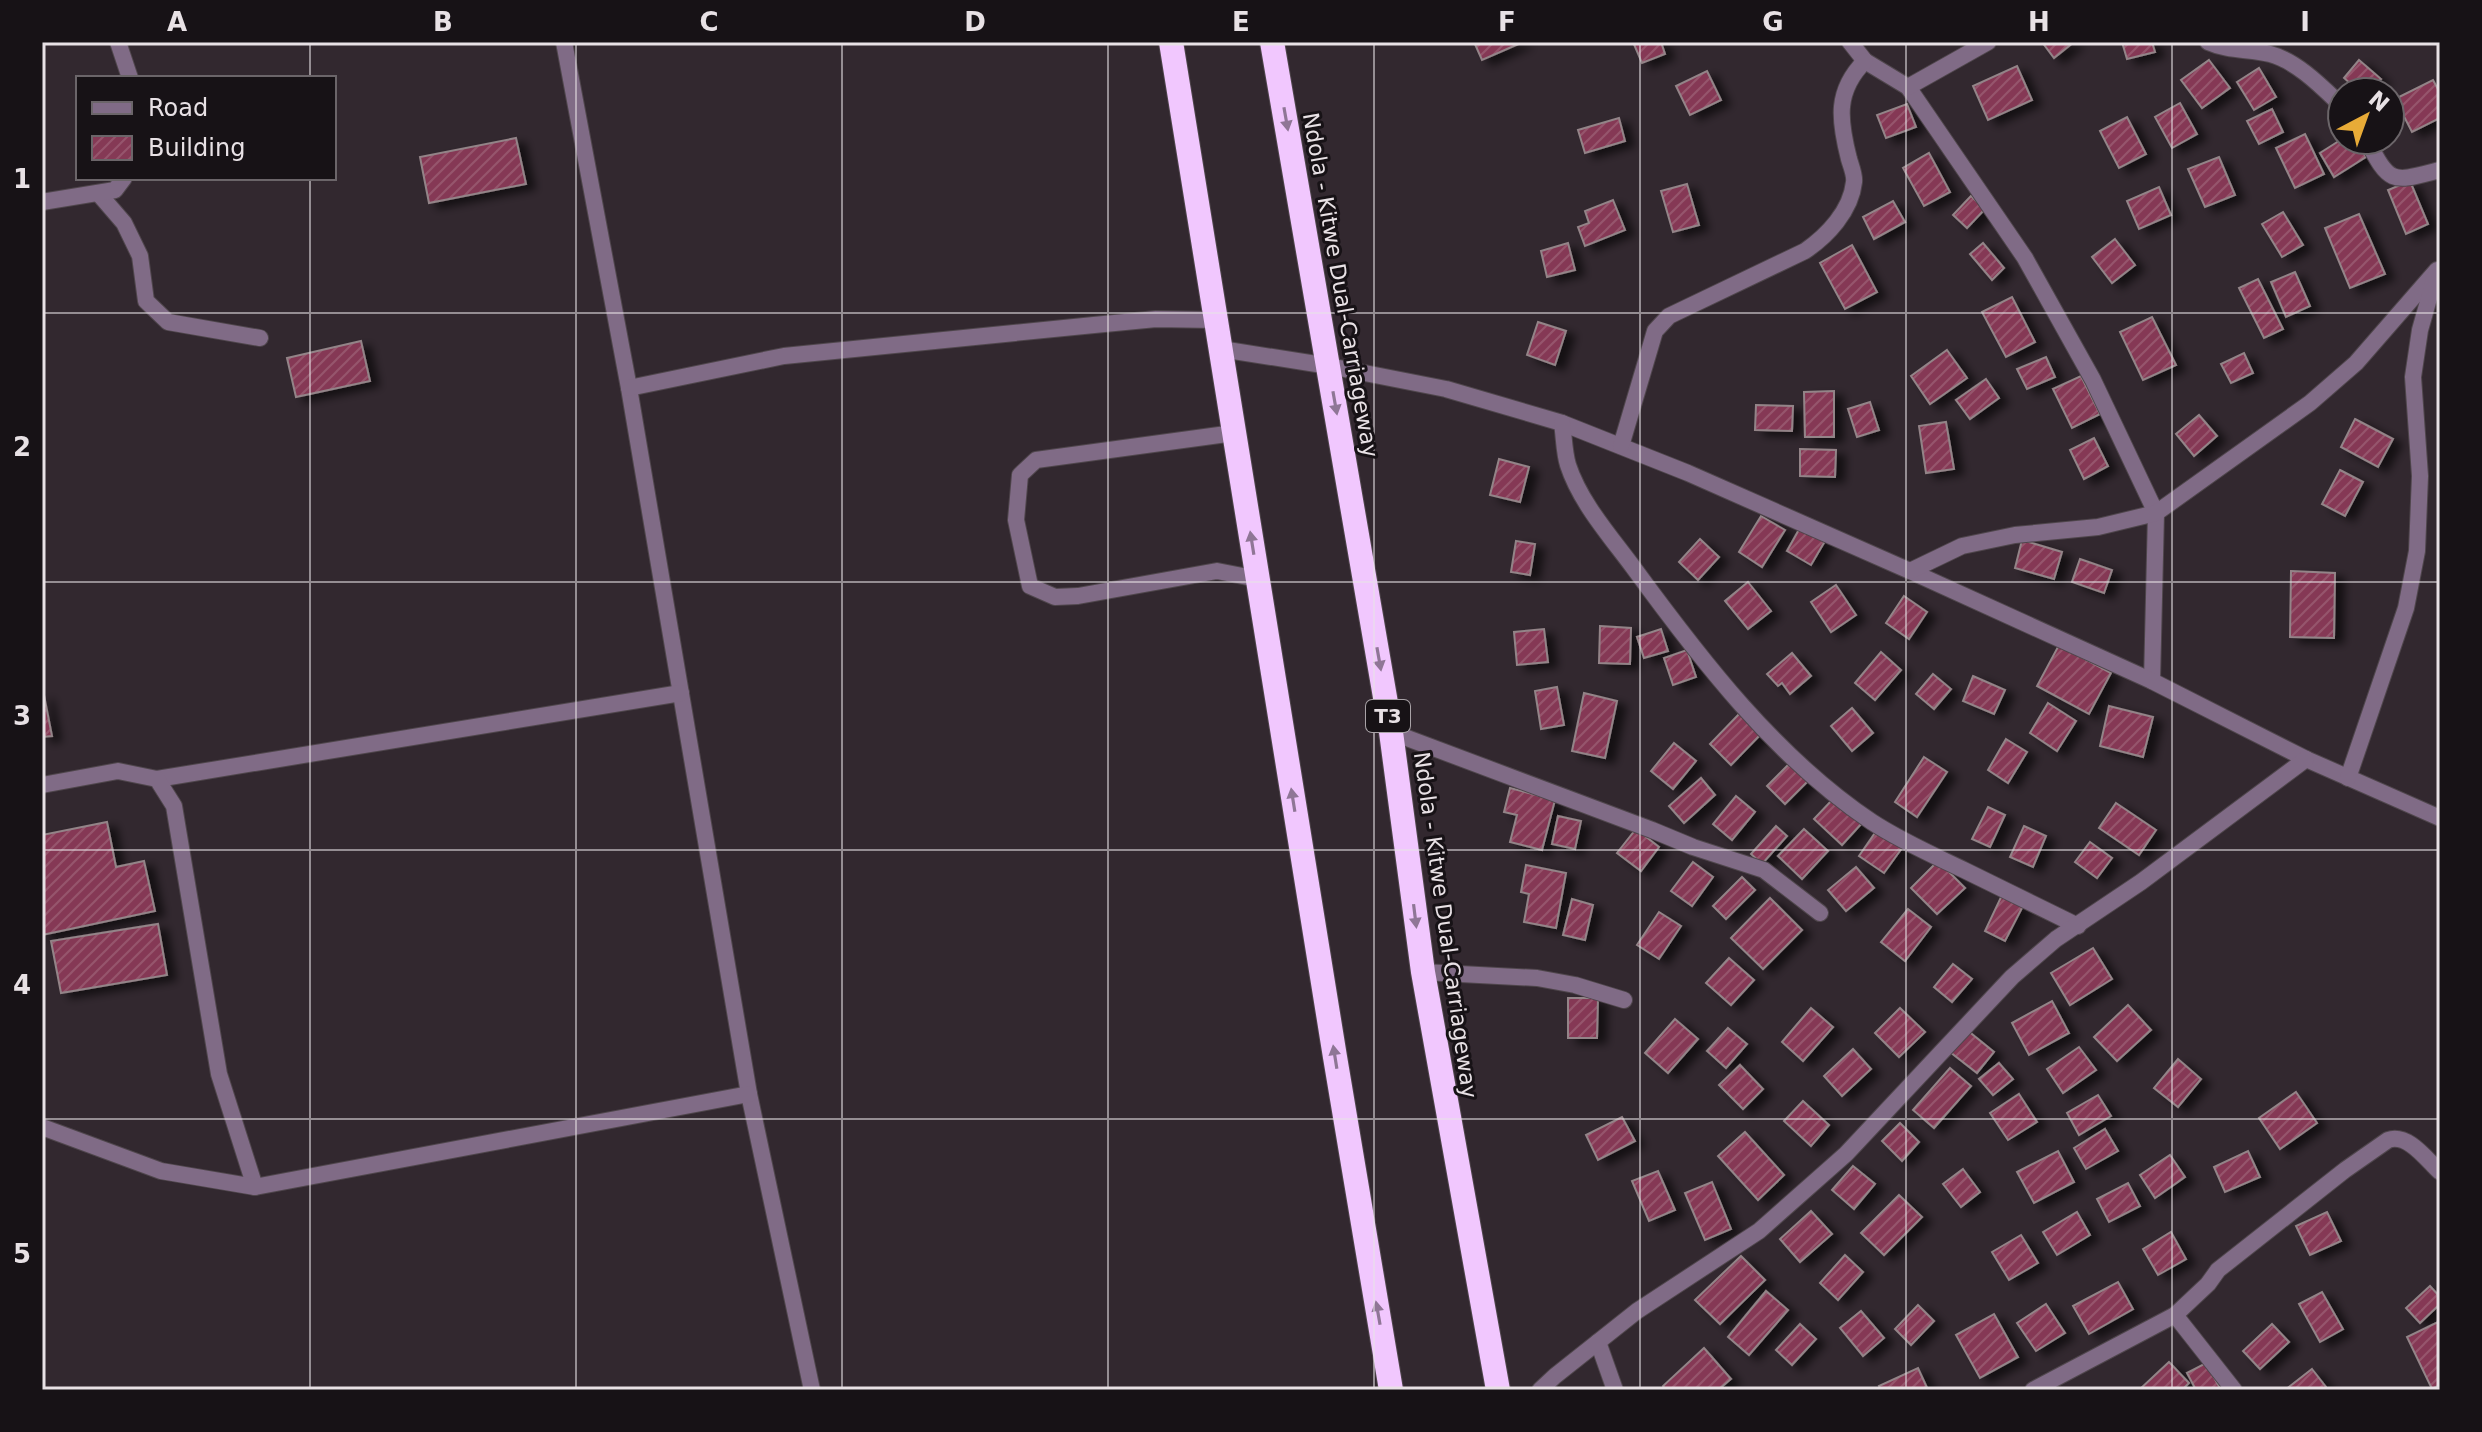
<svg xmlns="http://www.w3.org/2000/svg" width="2482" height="1432" font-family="'DejaVu Sans',sans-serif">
	<defs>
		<pattern id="building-hatch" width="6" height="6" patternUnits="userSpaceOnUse" patternTransform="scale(2)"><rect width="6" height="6" fill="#853955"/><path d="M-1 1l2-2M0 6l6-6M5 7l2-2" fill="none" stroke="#96556d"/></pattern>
		<filter id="shadow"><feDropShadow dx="9" dy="5" stdDeviation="4" flood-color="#0009"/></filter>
	</defs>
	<rect width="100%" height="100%" fill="#32282f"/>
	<g fill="url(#building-hatch)" stroke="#938488" stroke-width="2" filter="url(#shadow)">
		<polygon points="1474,42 1523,42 1482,60"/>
		<polygon points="1633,42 1661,42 1665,54 1642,63"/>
		<polygon points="2042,42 2074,42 2054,58"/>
		<polygon points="2122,42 2152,42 2155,52 2127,59"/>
		<polygon points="2209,60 2230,88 2202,108 2181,80"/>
		<polygon points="2359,60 2381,79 2370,92 2360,92 2344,78"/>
		<polygon points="2017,66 2032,100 1988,120 1973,86"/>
		<polygon points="2259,68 2276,97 2254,110 2237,82"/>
		<polygon points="1707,71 1721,100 1690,115 1676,86"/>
		<polygon points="2433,80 2440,93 2440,118 2412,132 2395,99"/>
		<polygon points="2180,103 2197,134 2172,148 2155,117"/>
		<polygon points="1907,104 1916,127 1886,138 1877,115"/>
		<polygon points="2272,109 2283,132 2259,144 2247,121"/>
		<polygon points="2127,117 2146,154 2119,168 2100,131"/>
		<polygon points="1619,118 1625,141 1585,153 1578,130"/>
		<polygon points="2305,134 2324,174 2295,188 2276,148"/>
		<polygon points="516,138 526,184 429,203 420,157"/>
		<polygon points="2342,139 2356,140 2366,157 2334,177 2320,153"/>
		<polygon points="1929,153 1950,192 1924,206 1903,168"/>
		<polygon points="2219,157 2235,195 2205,207 2188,169"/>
		<polygon points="2410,181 2428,224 2406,234 2388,190"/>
		<polygon points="1687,184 1699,225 1673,232 1661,191"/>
		<polygon points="2159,187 2171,215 2139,229 2127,201"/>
		<polygon points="1971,196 1985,209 1967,228 1953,215"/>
		<polygon points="1613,200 1625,230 1585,246 1578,227 1589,223 1585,211"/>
		<polygon points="1893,201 1905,222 1874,239 1863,217"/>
		<polygon points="2283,212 2303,245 2282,257 2262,224"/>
		<polygon points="2359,214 2385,274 2350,288 2325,228"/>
		<polygon points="2115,239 2135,265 2112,283 2092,257"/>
		<polygon points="1568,243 1575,270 1547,277 1541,251"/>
		<polygon points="1983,243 2004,268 1992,280 1970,254"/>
		<polygon points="1852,245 1877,292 1845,309 1820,263"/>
		<polygon points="2295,272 2310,306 2286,317 2271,282"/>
		<polygon points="2258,279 2283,329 2264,338 2239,288"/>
		<polygon points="2012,297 2035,342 2006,357 1982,312"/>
		<polygon points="2152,317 2176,365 2143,380 2120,332"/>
		<polygon points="1538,322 1566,331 1555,365 1527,355"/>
		<polygon points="361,341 370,381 296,397 287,358"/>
		<polygon points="1947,350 1967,378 1930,404 1911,376"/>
		<polygon points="2244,353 2253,373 2231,383 2221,364"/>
		<polygon points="2046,357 2055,377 2027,389 2017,369"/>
		<polygon points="2081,376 2100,414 2072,428 2053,389"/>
		<polygon points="1986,379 1999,398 1970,419 1956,400"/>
		<polygon points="1834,391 1834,437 1805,437 1804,392"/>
		<polygon points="1870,402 1879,430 1857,437 1848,409"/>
		<polygon points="1756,405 1793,406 1792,431 1755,430"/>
		<polygon points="2199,415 2217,436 2194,456 2176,434"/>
		<polygon points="2355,419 2393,439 2378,467 2341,447"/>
		<polygon points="1946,422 1954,469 1926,473 1919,426"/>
		<polygon points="2094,438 2108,466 2084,479 2070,450"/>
		<polygon points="1800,449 1836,450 1835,477 1800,476"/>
		<polygon points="1499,459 1529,467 1520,502 1490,495"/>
		<polygon points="2340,470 2363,482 2345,516 2322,504"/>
		<polygon points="1761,516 1785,530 1762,567 1739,552"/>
		<polygon points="1801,526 1825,541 1811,565 1787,551"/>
		<polygon points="1700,539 1719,557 1698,580 1679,562"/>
		<polygon points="2022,540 2062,552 2054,579 2015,568"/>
		<polygon points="1516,541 1535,544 1530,575 1511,572"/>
		<polygon points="2080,559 2112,570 2104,593 2072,582"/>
		<polygon points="2291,571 2335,573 2334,638 2290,637"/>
		<polygon points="1748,582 1771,611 1748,629 1725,601"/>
		<polygon points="1836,585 1856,615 1831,632 1811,602"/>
		<polygon points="1904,596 1927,612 1909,639 1886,623"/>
		<polygon points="1600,626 1631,628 1630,664 1599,663"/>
		<polygon points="1544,629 1548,662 1517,665 1514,632"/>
		<polygon points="1661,629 1668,651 1644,658 1637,637"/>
		<polygon points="2059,645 2111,673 2089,714 2037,686"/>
		<polygon points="1687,650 1696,677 1673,685 1664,658"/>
		<polygon points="1881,652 1901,670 1875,700 1855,683"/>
		<polygon points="1792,653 1811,676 1790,694 1782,683 1778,686 1767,674"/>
		<polygon points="1933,674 1951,689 1934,709 1916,694"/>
		<polygon points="1973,676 2005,690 1994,714 1963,701"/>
		<polygon points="1557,687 1564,725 1541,729 1535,691"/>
		<polygon points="1584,693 1617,701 1605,758 1572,751"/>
		<polygon points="42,695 44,695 52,736 42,737"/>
		<polygon points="2048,703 2076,721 2057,751 2030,733"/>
		<polygon points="2109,706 2153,717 2143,757 2100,746"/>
		<polygon points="1852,708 1873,733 1852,751 1831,726"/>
		<polygon points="1741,712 1762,733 1731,765 1710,744"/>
		<polygon points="2006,739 2027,752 2008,783 1988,770"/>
		<polygon points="1674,743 1696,761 1673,789 1651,771"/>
		<polygon points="1924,757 1947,772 1917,817 1895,802"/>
		<polygon points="1791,762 1809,780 1785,804 1767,786"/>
		<polygon points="1701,778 1715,795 1684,823 1669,806"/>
		<polygon points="1510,788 1555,800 1542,850 1510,842 1517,815 1504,812"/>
		<polygon points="1736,796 1755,812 1732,840 1713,824"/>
		<polygon points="1834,798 1862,823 1842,845 1814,819"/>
		<polygon points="2116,803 2156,830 2139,855 2099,828"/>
		<polygon points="1988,807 2005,815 1990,847 1972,839"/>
		<polygon points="1558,816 1581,821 1575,849 1552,844"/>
		<polygon points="107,822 116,867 144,861 155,911 42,935 42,835"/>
		<polygon points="1776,826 1787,836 1762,864 1751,854"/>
		<polygon points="2024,826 2046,836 2033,867 2010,857"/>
		<polygon points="1636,829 1659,847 1641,871 1617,853"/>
		<polygon points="1804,829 1828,851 1802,879 1778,856"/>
		<polygon points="1877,830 1902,848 1884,873 1859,856"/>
		<polygon points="2090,842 2112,858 2097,878 2075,862"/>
		<polygon points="1938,861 1965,888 1937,914 1911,888"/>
		<polygon points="1693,862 1713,877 1692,906 1671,891"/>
		<polygon points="1526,865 1566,873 1556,928 1524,922 1529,894 1521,892"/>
		<polygon points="1856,867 1874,888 1846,911 1828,890"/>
		<polygon points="1742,877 1755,890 1726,919 1713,906"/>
		<polygon points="2002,895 2023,906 2005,941 1985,931"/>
		<polygon points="1770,898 1802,930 1763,969 1731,938"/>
		<polygon points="1572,899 1593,905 1585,940 1563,935"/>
		<polygon points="1908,909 1931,927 1905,961 1881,942"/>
		<polygon points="1659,912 1681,926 1659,959 1637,945"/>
		<polygon points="158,924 167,975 61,993 51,941"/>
		<polygon points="2093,948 2112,979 2070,1005 2051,973"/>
		<polygon points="1729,958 1754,980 1731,1005 1706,983"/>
		<polygon points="1953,964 1972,979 1952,1002 1934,987"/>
		<polygon points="1568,998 1598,998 1597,1038 1568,1038"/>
		<polygon points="2052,1001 2069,1033 2029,1055 2012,1023"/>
		<polygon points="2128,1005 2151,1030 2117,1061 2094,1037"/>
		<polygon points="1811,1008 1833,1027 1803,1061 1782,1042"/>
		<polygon points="1900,1008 1925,1032 1899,1057 1875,1033"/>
		<polygon points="1675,1019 1698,1039 1668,1073 1645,1053"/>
		<polygon points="1728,1028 1747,1044 1726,1068 1707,1051"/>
		<polygon points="1967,1030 1994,1052 1977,1073 1950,1052"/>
		<polygon points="2079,1047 2096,1070 2063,1093 2047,1069"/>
		<polygon points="1853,1049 1871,1069 1842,1096 1824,1076"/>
		<polygon points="2178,1059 2201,1079 2178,1107 2154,1088"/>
		<polygon points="1999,1063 2013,1079 1993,1095 1979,1079"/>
		<polygon points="1740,1065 1763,1089 1743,1109 1719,1085"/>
		<polygon points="1950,1068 1971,1086 1934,1128 1913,1110"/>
		<polygon points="2296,1092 2317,1123 2280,1149 2259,1118"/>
		<polygon points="2019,1094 2037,1122 2008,1140 1990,1113"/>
		<polygon points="2098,1095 2111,1116 2079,1135 2067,1113"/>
		<polygon points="1803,1101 1829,1125 1811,1146 1784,1121"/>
		<polygon points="1622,1117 1635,1141 1598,1160 1586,1135"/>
		<polygon points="1900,1123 1919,1142 1902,1161 1882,1141"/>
		<polygon points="2105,1129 2118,1151 2086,1169 2074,1148"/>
		<polygon points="1745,1132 1784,1175 1758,1200 1718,1156"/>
		<polygon points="2058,1151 2074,1182 2034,1203 2017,1172"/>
		<polygon points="2248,1151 2260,1177 2225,1192 2214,1167"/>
		<polygon points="2170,1155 2185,1177 2155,1198 2140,1175"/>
		<polygon points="1853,1166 1875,1184 1854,1209 1832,1190"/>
		<polygon points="1963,1169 1980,1192 1961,1207 1943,1184"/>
		<polygon points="1658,1171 1675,1210 1649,1221 1632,1181"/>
		<polygon points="1712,1182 1731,1229 1705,1240 1685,1193"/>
		<polygon points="2128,1183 2140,1206 2109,1222 2097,1199"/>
		<polygon points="1899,1195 1922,1217 1884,1255 1861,1233"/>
		<polygon points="1811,1211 1832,1234 1800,1262 1780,1239"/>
		<polygon points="2077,1212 2090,1235 2057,1255 2043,1232"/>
		<polygon points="2327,1212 2341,1241 2310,1255 2296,1226"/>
		<polygon points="2171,1232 2186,1259 2158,1275 2143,1249"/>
		<polygon points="2021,1235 2038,1263 2009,1280 1992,1252"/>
		<polygon points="1845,1255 1863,1272 1838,1300 1820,1283"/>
		<polygon points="1741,1256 1765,1280 1720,1324 1695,1300"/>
		<polygon points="2118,1282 2133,1309 2089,1334 2073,1306"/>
		<polygon points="2430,1286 2440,1297 2440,1304 2420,1323 2406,1308"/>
		<polygon points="1766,1291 1788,1310 1749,1355 1728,1337"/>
		<polygon points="2322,1292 2343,1329 2320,1342 2299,1304"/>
		<polygon points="2046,1304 2065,1333 2036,1351 2017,1323"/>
		<polygon points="1918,1305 1934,1321 1911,1345 1895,1329"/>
		<polygon points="1861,1311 1884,1338 1863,1356 1840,1328"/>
		<polygon points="1994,1314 2018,1357 1980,1378 1956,1335"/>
		<polygon points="2440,1321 2440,1385 2432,1389 2407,1337"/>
		<polygon points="1800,1324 1816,1339 1792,1365 1776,1350"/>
		<polygon points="2272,1324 2289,1342 2260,1369 2243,1351"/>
		<polygon points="1704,1348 1731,1379 1718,1390 1666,1390 1663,1386"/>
		<polygon points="2169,1362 2189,1383 2182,1390 2139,1390"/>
		<polygon points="2206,1363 2221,1390 2196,1390 2187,1373"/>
		<polygon points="1918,1368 1928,1390 1881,1390 1879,1386"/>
		<polygon points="2312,1369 2326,1387 2322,1390 2285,1390"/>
	</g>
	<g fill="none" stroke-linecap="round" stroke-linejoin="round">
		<defs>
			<g id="lane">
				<polyline points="99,194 124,223 140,256 146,301 168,322 260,338"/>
				<polyline points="1234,433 1036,460 1020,475 1016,520 1030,586 1055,597 1078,596 1217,571 1258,579"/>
			</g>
			<g id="street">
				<polyline points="118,42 130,78"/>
				<polyline points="564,42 629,388 749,1094 812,1390"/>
				<polyline points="1850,42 1865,61 1908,87 2025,258 2093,380 2156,513 2152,681"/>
				<path d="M2208 42C2228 51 2249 49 2270 54 2297 61 2323 88 2342 106"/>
				<polyline points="1908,87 1988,42"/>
				<path d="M2367 140C2390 186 2393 182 2440 170"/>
				<polyline points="42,202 115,190 124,178"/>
				<polyline points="1221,349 1329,366 1446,389 1562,423 1688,473 1910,571 2152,681 2306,759 2440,818"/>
				<polyline points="629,388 784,356 1094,325 1156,319 1216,320"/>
				<path d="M1562 423C1564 436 1564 452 1568 465 1580 502 1610 536 1633 567 1701 660 1775 757 1872 822 1901 841 1933 855 1964 870 2002 889 2040 907 2078 926"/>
				<path d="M1621 446 1655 331 1669 316 1805 251C1827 236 1851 211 1854 182 1855 175 1851 166 1849 159 1839 120 1835 91 1865 61"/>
				<polyline points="1910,571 1962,546 2015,535 2098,527 2156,513 2310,403 2356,363 2437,270 2440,270"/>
				<polyline points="1391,732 1652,830 1693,847 1764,870 1820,913"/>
				<polyline points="2348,778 2406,608 2417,551 2420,476 2413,377 2420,330 2435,277"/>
				<polyline points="157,779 681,693"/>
				<polyline points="42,785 118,771 157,779 174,806 219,1074 255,1187"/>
				<polyline points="1423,972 1537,978 1575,985 1624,1000"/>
				<polyline points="42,1127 161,1171 255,1187 749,1094"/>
				<polyline points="2175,1315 2234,1390"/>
				<polyline points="1598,1342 1615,1390"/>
				<polyline points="1540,1390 1555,1376 1637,1311 1759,1231 1846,1154 2012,977 2056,939 2141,882 2306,759"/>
				<path d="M2033 1390 2175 1315 2208 1284 2218 1270 2345 1170 2388 1140C2408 1133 2426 1159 2440 1172"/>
			</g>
			<g id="highway">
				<polyline points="1171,42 1335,1057 1391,1390"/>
				<polyline points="1272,42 1391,732 1423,972 1498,1390"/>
			</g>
		</defs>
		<use href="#lane" stroke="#4f464c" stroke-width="18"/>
		<use href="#street" stroke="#4f464c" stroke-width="18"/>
		<use href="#highway" stroke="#4f464c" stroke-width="26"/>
		<use href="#lane" stroke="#806b86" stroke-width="16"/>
		<use href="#street" stroke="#806b86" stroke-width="16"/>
		<use href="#highway" stroke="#f1c7fe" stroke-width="24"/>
	</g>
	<defs><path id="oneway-solid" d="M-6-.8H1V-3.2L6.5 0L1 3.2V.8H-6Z" transform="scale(2)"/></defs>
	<g fill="#8f7696">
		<use href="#oneway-solid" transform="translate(1286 119) rotate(80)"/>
		<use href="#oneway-solid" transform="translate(1335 403) rotate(80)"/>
		<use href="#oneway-solid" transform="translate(1252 543) rotate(-99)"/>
		<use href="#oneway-solid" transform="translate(1379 659) rotate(80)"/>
		<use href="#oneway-solid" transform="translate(1293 800) rotate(-99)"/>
		<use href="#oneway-solid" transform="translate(1415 916) rotate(83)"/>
		<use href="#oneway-solid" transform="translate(1335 1057) rotate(-99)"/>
		<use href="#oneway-solid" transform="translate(1378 1313) rotate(-100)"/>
	</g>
	<path fill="none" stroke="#e8e1e5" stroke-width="2" stroke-opacity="0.55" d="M310 42V78M576 42V1390M842 42V1390M1108 42V1390M1374 42V1390M1640 42V1390M1906 42V1390M2172 42V1390M310 178V1390M42 313H2440M42 582H2440M42 850H2440M42 1119H2440"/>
	<g text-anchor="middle" stroke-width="6" stroke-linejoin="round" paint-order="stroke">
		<rect fill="#171216" stroke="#a9a3a7" stroke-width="2" x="1366" y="700" width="44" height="32" rx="6"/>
		<g font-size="20" font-weight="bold" fill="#e8e1e5">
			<text x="1388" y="723">T3</text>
		</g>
		<g font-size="22" fill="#e8e1e5" stroke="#171216">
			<text transform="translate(1341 285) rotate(80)" y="8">Ndola - Kitwe Dual-Carriageway</text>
			<text transform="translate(1446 925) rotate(82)" y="8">Ndola - Kitwe Dual-Carriageway</text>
		</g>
	</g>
	<rect width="2482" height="1432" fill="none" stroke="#171216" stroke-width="88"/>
	<rect x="76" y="76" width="260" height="104" fill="#171216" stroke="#6b6569" stroke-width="2"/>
	<rect x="92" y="102" width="40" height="12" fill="#806b86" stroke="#6b6569" stroke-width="2"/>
	<text x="148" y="116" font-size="24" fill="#e8e1e5">Road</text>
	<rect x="92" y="136" width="40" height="24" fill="url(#building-hatch)" stroke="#6b6569" stroke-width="2"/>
	<text x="148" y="156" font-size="24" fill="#e8e1e5">Building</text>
	<g transform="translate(2366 116) rotate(41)"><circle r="38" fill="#171216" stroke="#6b6569" stroke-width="2"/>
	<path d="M0-6L14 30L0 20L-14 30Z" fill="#e8ab37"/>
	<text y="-12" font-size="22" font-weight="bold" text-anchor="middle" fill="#e8e1e5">N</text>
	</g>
	<rect x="44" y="44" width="2394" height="1344" fill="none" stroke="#e8e1e5" stroke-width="3"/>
	<g font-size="26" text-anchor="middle" font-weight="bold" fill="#e8e1e5">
		<text x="177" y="31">A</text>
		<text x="443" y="31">B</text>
		<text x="709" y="31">C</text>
		<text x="975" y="31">D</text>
		<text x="1241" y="31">E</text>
		<text x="1507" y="31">F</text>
		<text x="1773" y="31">G</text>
		<text x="2039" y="31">H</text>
		<text x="2305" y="31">I</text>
		<text x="22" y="188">1</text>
		<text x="22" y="456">2</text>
		<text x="22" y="725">3</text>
		<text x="22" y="994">4</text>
		<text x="22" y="1263">5</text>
	</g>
</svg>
